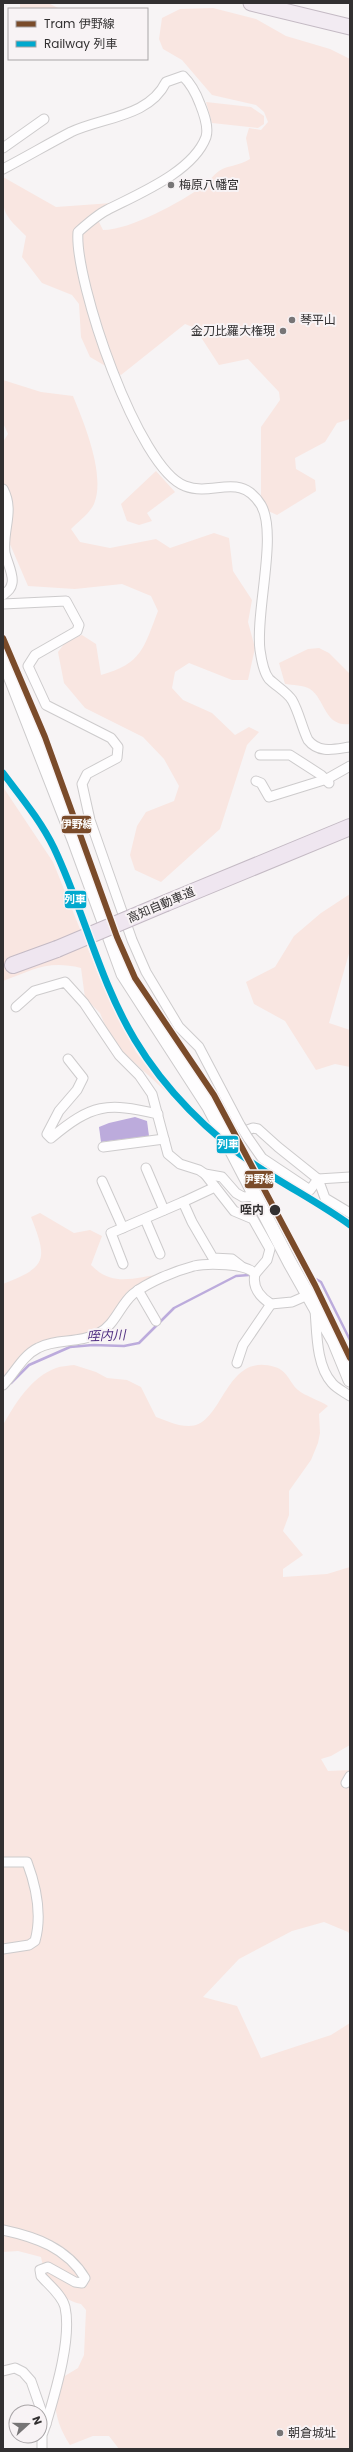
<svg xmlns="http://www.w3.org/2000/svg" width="353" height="2452" font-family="Poppins,'Noto Sans JP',sans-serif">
	<rect width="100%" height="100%" fill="#f7f4f5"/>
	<g fill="#f9e6e1">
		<polygon points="20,3 48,3 60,9 20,9"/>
		<path d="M213 8 256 19 286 36 330 49 350 59V419L337 423 325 442 295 458 296 469 315 480 316 491 277 515 266 510 261 497V427L280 400 279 392 248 359 219 365 195 328 185 324 121 375 90 357 81 337 79 304 72 295 42 283 22 257 26 236C0 211 3 212 3 177L56 207 112 203 98 220 103 230C130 230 181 202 203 186 209 182 213 175 219 171 228 165 239 166 250 159L246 138 249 128 261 130 268 122 264 112 256 105 212 95 182 60 163 49 159 39 162 18 180 9Z"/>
		<polygon points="206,102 251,107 264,116 264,124 258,128 212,123"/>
		<path d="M3 380 41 392 73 396C84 423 106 475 94 504 90 513 78 522 71 529L80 542 110 548 156 539 170 548 214 533 229 538 233 571 252 600 248 622 255 648 248 680H232L189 663 175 672 172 688 183 700 212 713 235 735 249 727 259 732 247 745 220 829 161 882 135 870 130 855 137 826 146 812 174 801 179 786 164 759 143 737 85 708 64 683 58 652 67 640 82 635 96 644 101 675C142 664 144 647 158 611L151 596 122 584 75 589 28 586 3 528V442L8 434 3 423Z"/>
		<polygon points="156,471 175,492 147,513 152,521 139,525 127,521 121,504"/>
		<path d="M319 648 329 653 350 674V724C324 727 326 700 310 689 304 685 292 685 285 684L279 663 308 649Z"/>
		<path d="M3 787 53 862 103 986 136 1052 172 1097 112 1042 100 1013 85 998 81 968C47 960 34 970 3 981Z"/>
		<polygon points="350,894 350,950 329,1023 350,1030 350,1067 335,1064 316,1070 285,1021 254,1004 246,982 275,967 294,936 321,913"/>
		<path d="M40 1213 74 1233 90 1230 102 1236 91 1265C113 1288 135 1277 163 1274L141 1283 127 1292 118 1308 99 1331 47 1341 3 1381V1284C47 1267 48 1260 31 1217Z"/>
		<path d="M74 1365 96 1372 107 1378 127 1380 141 1387 156 1417C167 1421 177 1426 189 1426 224 1426 224 1351 275 1367 288 1371 289 1382 298 1390 305 1396 319 1400 328 1406L319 1414 320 1433 318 1443 311 1460 289 1491V1515L283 1531 303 1555 283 1569V1577L327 1574 350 1567V1745L331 1756 321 1759 328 1771 350 1770V1935L348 1932 324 1922 292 1931 239 1959 203 1997 237 2006 261 2058 331 2035 350 2023V2449H119L109 2436H93L70 2445C56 2423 52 2405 58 2380L78 2368 84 2355 86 2310 81 2304C59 2300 45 2279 41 2257L18 2251 3 2252V1425C15 1404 31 1377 56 1368 61 1366 68 1366 74 1365Z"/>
	</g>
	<polygon fill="#bcabdc" points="135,1117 147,1121 149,1136 101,1142 99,1127 109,1123"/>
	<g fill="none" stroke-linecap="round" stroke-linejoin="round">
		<g stroke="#bcabdc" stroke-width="2.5">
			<polyline points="316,1279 321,1282 350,1340"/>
			<polyline points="11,1383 29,1365 70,1347 93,1345 124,1346 139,1343 174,1308 236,1276 249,1275"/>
		</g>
		<defs>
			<g id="minor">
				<polyline points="3,148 44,119"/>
				<path d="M3 169C26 157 48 144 71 132 103 117 149 117 166 82L183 76C192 85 196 93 200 104 204 114 209 127 206 137 193 172 138 194 107 210 97 215 87 224 78 232 74 280 138 469 185 486 214 497 240 471 261 505 278 534 255 613 260 650 261 657 264 673 269 679 276 686 287 692 292 700 299 712 302 728 308 740 319 754 335 749 350 747"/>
				<path d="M3 489C15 511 2 530 5 553 7 562 14 575 12 583 11 589 8 591 3 595"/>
				<polyline points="3,604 66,601 79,625 77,631 35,655 28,666 46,705 111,738 118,747 117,758 87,774 82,784 90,820 132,940 146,972 179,1027 199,1047 240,1125"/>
				<polyline points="260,755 290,755 321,775 329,783"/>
				<polyline points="256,781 261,783 269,797 327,779 350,766"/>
				<polyline points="16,1007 34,991 65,982 84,1003 119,1055 139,1075 152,1094 168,1154 180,1164 199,1170 205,1174 222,1177 236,1193 243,1197 255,1196"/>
				<path d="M68 1059 83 1078 77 1090 59 1111 47 1134 51 1138C92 1104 106 1102 158 1114"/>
				<polyline points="225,1138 253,1128 258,1129 278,1147 318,1179 325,1198 350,1213"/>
				<polyline points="248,1138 262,1158 310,1190 318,1179"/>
				<polyline points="103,1147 164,1139"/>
				<polyline points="146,1168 164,1210"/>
				<polyline points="205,1174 234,1211 253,1219 270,1249 267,1260 255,1274"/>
				<polyline points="318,1179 350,1177"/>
				<polyline points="102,1181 123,1228"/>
				<polyline points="183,1202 215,1187"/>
				<polyline points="145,1219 160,1254"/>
				<polyline points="123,1264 111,1233 183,1202 192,1222 213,1258 232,1259 241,1266"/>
				<polyline points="138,1290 156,1321"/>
				<path d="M315 1310C317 1333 316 1365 332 1383 336 1388 344 1392 350 1396"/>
				<polyline points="237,1363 243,1345 271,1304"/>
				<path d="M3 1385C15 1373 22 1356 38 1348 56 1338 79 1344 99 1333 115 1325 120 1305 133 1294 148 1282 175 1271 194 1266 207 1263 247 1263 255 1274 252 1287 260 1297 271 1304L292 1302 308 1295"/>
				<polyline points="346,1783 350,1776"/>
				<path d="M3 1862H27C36 1886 42 1916 35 1941L29 1945 3 1949"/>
				<path d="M3 2230C36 2237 67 2248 85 2278L82 2283 75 2282 48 2267 40 2270 41 2276C49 2285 62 2295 65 2307 72 2339 55 2393 46 2424"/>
				<polyline points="3,2371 15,2368 23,2372 31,2381 46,2424 42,2435 42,2449"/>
			</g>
			<polyline id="secondary" points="3,658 74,840 123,974 209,1107 290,1263 334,1341 350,1380"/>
			<polyline id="trunk" points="251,3 350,27"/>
			<g id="motorway">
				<polyline points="166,903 350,827"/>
				<polyline points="13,965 57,949"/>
			</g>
		</defs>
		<use href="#minor" stroke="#cdcbcc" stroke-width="11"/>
		<use href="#secondary" stroke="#cdcbcc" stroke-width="15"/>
		<use href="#trunk" stroke="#c4bac4" stroke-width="17"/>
		<use href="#motorway" stroke="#c4bac4" stroke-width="18"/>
		<use href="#minor" stroke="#fefdfe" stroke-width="9"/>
		<use href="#secondary" stroke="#fefdfe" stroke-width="13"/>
		<use href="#trunk" stroke="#f2ebf2" stroke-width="15"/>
		<use href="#motorway" stroke="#efe6f0" stroke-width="16"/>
		<defs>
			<polyline id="minor-bridge" points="240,1125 248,1138"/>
			<polyline id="motorway-bridge" points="57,949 166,903"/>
		</defs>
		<use href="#minor-bridge" stroke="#cdcbcc" stroke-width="11" stroke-linecap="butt"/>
		<use href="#motorway-bridge" stroke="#c4bac4" stroke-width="18" stroke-linecap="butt"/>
		<use href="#minor-bridge" stroke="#fefdfe" stroke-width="9"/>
		<use href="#motorway-bridge" stroke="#efe6f0" stroke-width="16"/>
		<defs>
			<path id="rail-1" d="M3 773C21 797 41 821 54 848 84 911 99 980 135 1040 165 1090 209 1134 258 1167 288 1187 321 1204 350 1225"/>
		</defs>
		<use href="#rail-1" stroke="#f8f3f5" stroke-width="10"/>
		<use href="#rail-1" stroke="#00a9ce" stroke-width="7"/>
		<defs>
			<polyline id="tram-1" points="3,638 45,737 117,937 135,978 214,1095 315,1285 350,1358"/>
		</defs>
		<use href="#tram-1" stroke="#f8f3f5" stroke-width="9"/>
		<use href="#tram-1" stroke="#7a4b2a" stroke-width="6"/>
	</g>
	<g fill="#777576" stroke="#f8f3f5" stroke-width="1.5">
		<circle cx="171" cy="185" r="4"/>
		<circle cx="292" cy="320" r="4"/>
		<circle cx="283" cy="331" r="4"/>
		<circle cx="280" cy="2433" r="4"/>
	</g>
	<circle fill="#323031" stroke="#f8f3f5" stroke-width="1.5" cx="275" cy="1210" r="6"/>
	<g text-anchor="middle" stroke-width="4" stroke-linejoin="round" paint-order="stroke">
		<g font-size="12" fill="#323031" stroke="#f8f3f5" text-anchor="start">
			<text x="179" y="189">梅原八幡宮</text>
			<text x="300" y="324">琴平山</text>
			<text x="275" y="335" text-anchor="end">金刀比羅大権現</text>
			<text x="288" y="2437">朝倉城址</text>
		</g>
		<g font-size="12" fill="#323031" stroke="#f8f3f5">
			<text transform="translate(161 905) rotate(-23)" y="4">高知自動車道</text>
		</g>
		<g font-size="12" font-weight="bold" fill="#323031" stroke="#f8f3f5" text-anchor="end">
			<text x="264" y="1214">咥内</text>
		</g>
		<g font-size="13" font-style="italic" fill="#523183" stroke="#f8f3f5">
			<text transform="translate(106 1335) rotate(-2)" y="5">咥内川</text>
		</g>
	</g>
	<g stroke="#f8f3f5" stroke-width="1.5">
		<rect x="61" y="815" width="31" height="19" rx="4" fill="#7a4b2a"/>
		<rect x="64" y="890" width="23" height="19" rx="4" fill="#00a9ce"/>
		<rect x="216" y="1135" width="23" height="19" rx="4" fill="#00a9ce"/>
		<rect x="244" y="1170" width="30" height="19" rx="4" fill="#7a4b2a"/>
	</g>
	<g font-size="11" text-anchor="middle" font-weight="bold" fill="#fff">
		<text x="77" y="828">伊野線</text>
		<text x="75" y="903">列車</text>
		<text x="228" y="1148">列車</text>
		<text x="259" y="1183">伊野線</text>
	</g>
	<rect width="353" height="2452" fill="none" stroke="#323031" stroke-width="8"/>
	<rect x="8" y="8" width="140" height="52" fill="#f8f3f5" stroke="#a9a5a7"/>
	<rect x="16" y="21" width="20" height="6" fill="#7a4b2a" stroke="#a9a5a7"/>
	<text x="44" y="28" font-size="12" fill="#323031">Tram 伊野線</text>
	<rect x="16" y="41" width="20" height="6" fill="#00a9ce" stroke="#a9a5a7"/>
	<text x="44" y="48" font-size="12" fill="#323031">Railway 列車</text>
	<g transform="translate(28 2424) rotate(69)"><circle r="19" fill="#f8f3f5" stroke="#a9a5a7"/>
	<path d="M0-3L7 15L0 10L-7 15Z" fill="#777576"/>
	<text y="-6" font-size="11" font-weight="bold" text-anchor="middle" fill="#323031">N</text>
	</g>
</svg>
